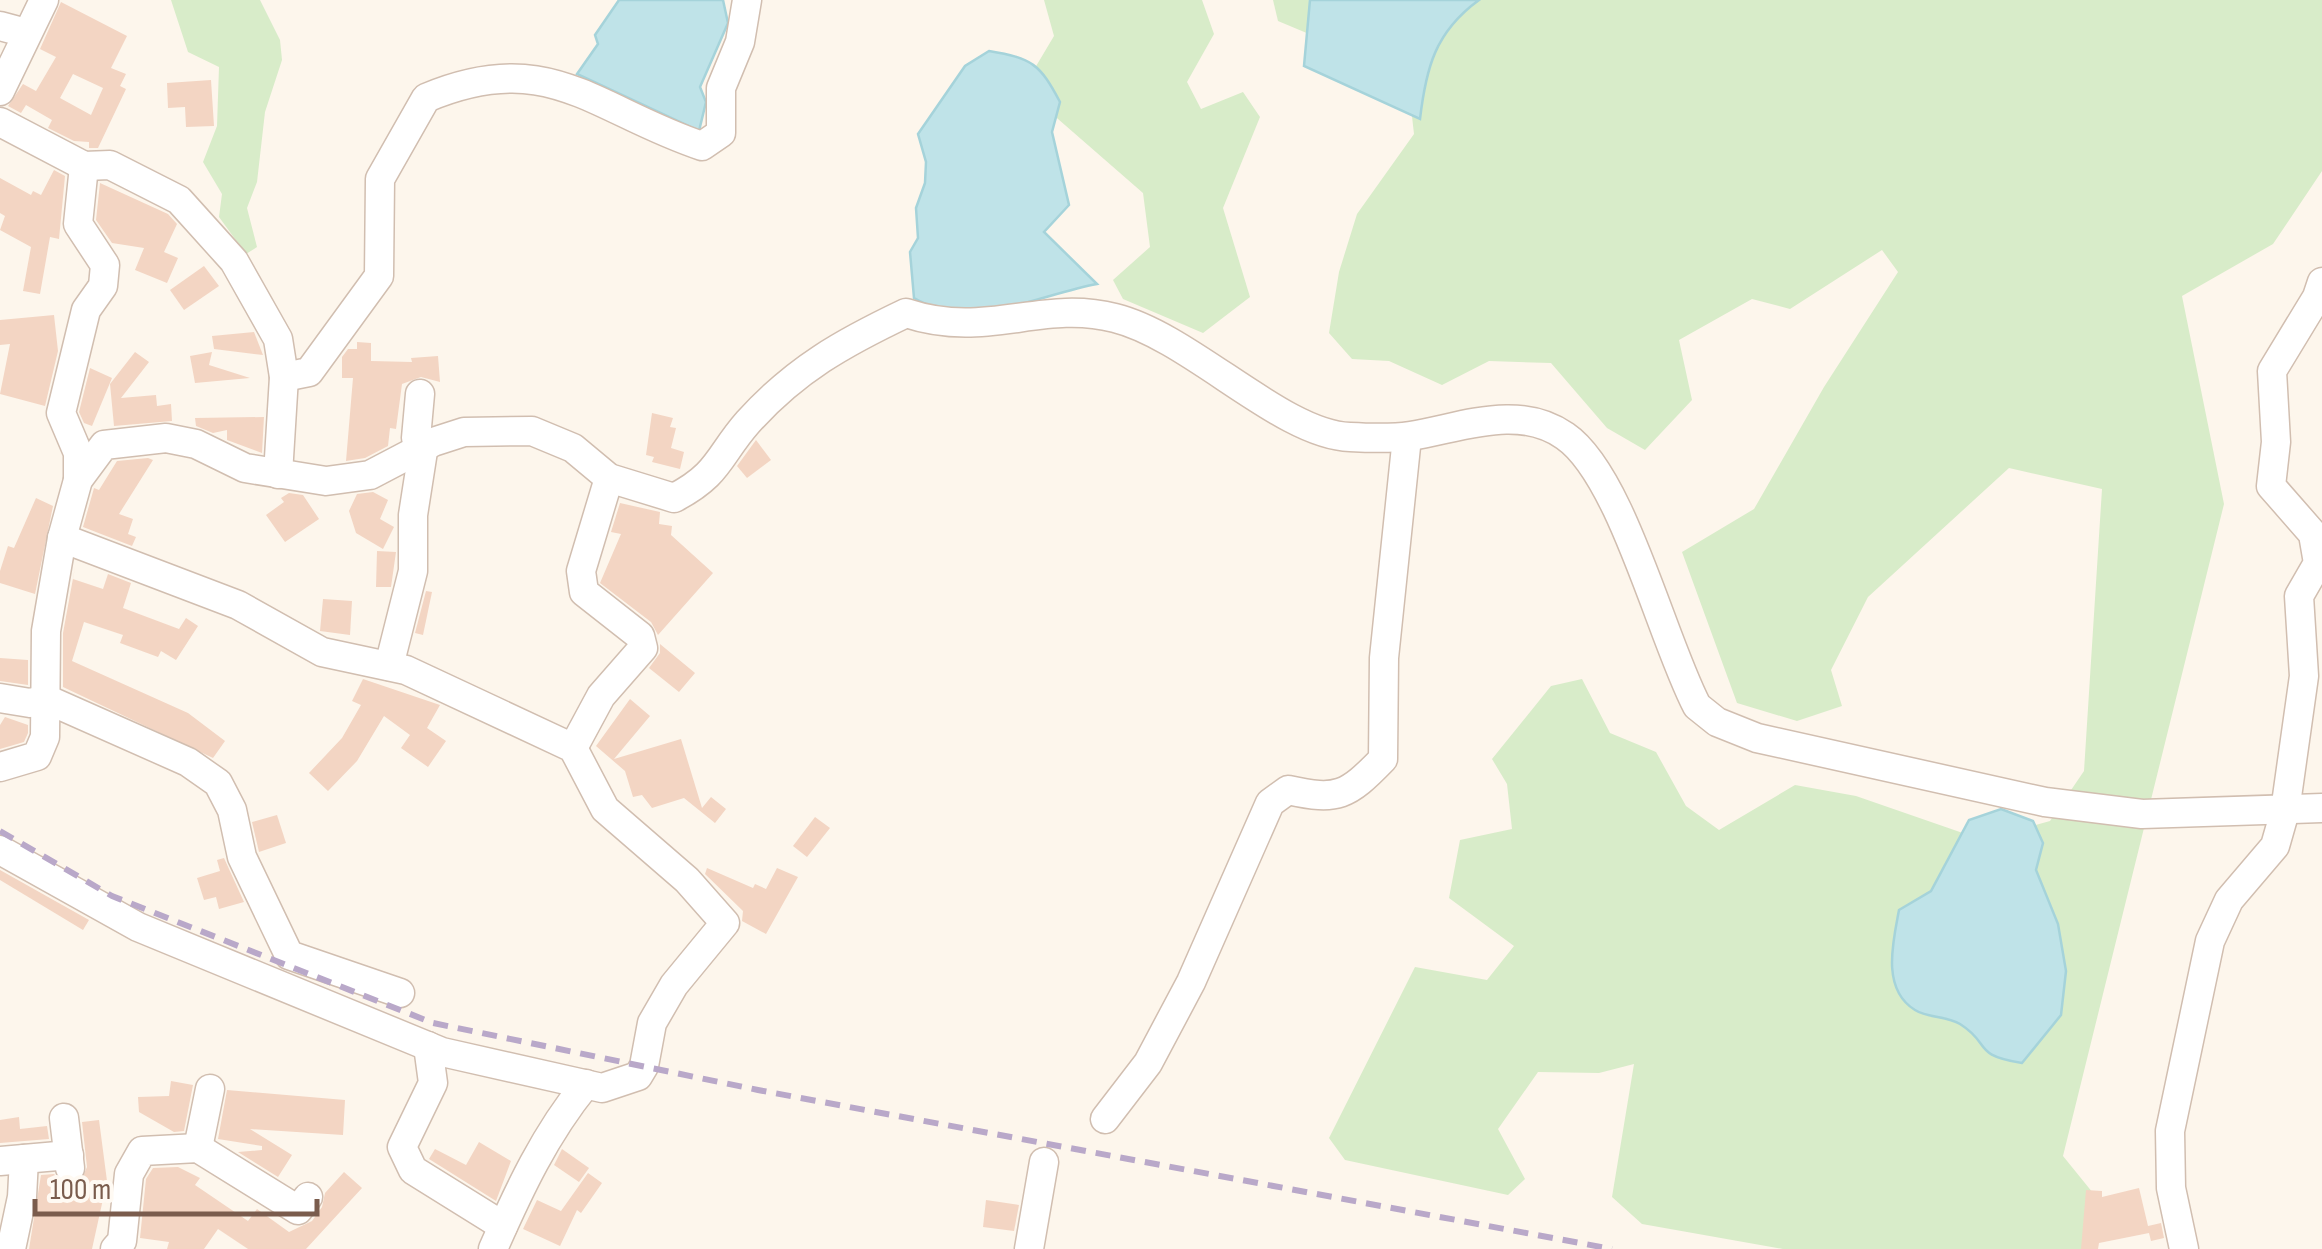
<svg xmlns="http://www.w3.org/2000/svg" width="2322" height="1249" font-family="'Sofia Sans Condensed',sans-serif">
	<rect width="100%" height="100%" fill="#fdf6ec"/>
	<g fill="#d8ecc9">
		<polygon points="171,0 260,0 280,40 282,60 265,112 257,182 247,208 257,247 246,254 219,217 222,194 203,162 217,126 219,67 188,52"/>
		<polygon points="1044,0 1202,0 1214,34 1187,82 1201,109 1243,92 1260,117 1223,208 1250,297 1203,333 1123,299 1113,280 1150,247 1143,193 1050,112 1029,78 1054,36"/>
		<polygon points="1273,0 1379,0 1340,47 1278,21"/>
		<polygon points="1467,0 2322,0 2322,171 2273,244 2182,296 2224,504 2063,1156 2093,1193 2089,1249 1783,1249 1642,1224 1612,1197 1634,1064 1599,1073 1538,1072 1498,1129 1525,1179 1508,1195 1345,1160 1329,1138 1415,967 1487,980 1514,946 1449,898 1460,840 1512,829 1507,784 1492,759 1551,686 1582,679 1610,733 1656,752 1686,806 1719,830 1795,785 1856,796 1983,840 2050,821 2084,771 2102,489 2009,468 1868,597 1831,670 1842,706 1797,721 1737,703 1682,552 1754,509 1824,387 1898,272 1882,250 1790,309 1752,299 1679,340 1692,400 1645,450 1607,428 1551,363 1489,361 1442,385 1389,361 1352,359 1329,333 1339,272 1357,214 1414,134 1409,90"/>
	</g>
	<g fill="#bfe3e8" stroke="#a5d3da" stroke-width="2.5">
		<polygon points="619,0 723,0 728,23 700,87 706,102 699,131 577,74 598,44 595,35"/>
		<path d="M1310 0H1479C1435 32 1426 68 1420 119L1304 66Z"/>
		<path d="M989 51C1032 58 1040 64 1060 102L1052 132 1069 205 1044 232 1097 284C1037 295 972 332 914 298L910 252 918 238 916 208 925 183 926 162 918 134 965 66Z"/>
		<path d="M2001 809 2033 821 2043 843 2036 870 2058 924 2066 971 2061 1015 2022 1063C1971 1055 1992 1044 1960 1024 1947 1016 1928 1018 1915 1010 1881 989 1893 942 1899 910L1931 891 1969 820Z"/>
	</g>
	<g fill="#f3d5c3" fill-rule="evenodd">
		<path d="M61 2 127 36 111 68 126 74 120 86 126 89 98 148H89V142L74 141 48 128 52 120 26 105 21 113 8 106 23 84 36 91 56 57 40 49ZM73 74 103 88 91 115 60 98Z"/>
		<polygon points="211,80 214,126 186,127 185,107 168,108 167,83"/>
		<polygon points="54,170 65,176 59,239 50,237 40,294 23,291 31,247 0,230 5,216 0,213 0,178 31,195 33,191 41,195"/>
		<polygon points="100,183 168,214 177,224 164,252 178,258 167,283 135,270 144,248 112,243 96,220"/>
		<polygon points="204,266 219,286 184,310 170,290"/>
		<polygon points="54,315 58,351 45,406 0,394 10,344 0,345 0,320"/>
		<polygon points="254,332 263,355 214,349 212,336"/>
		<polygon points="357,342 371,343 371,361 412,362 411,358 438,356 440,382 421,377 402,384 396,429 390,428 388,446 365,458 346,461 353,378 342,378 342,357 348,349 357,349"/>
		<polygon points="135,352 149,362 121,398 156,395 157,406 171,404 172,421 114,426 110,384"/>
		<polygon points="212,352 209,365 250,378 195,383 190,356"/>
		<polygon points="90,368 112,378 92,426 84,423 79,412"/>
		<polygon points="652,413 673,418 670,427 676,428 671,448 684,452 680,469 652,462 654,457 646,455"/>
		<polygon points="264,417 262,453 227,440 227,430 213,433 196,426 195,418"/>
		<polygon points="756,440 771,460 747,478 737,466"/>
		<polygon points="148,458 153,460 119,514 133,519 128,534 136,537 132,546 83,527 94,488 99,490 117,461"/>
		<polygon points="373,492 388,500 380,519 394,527 383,549 356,533 349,511 357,494"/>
		<polygon points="289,493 303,495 319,519 285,542 266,515 284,502 281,498"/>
		<polygon points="36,498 53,506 35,594 0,583 0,571 8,546 14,548"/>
		<polygon points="620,503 660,512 659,524 672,526 671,535 713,573 658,635 651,622 600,583 621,534 611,532"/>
		<polygon points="377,551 396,552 391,587 376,587"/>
		<polygon points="76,562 73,579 103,589 108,574 131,583 123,608 179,629 186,618 198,626 176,660 161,651 158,657 120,643 123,635 84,622 72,661 188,713 225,741 213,758 63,687 63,633"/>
		<polygon points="426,591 432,592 423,635 415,633"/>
		<polygon points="323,599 352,601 350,635 320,631"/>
		<polygon points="660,644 695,673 679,692 649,668 660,653"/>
		<polygon points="0,658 28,660 28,685 0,681"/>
		<polygon points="363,679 440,705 427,728 446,741 428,767 401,748 410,735 384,716 357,761 328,791 309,773 342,738 361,705 352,701"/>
		<polygon points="630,699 650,716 614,759 681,739 702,808 711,797 726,809 715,823 684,798 652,808 642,795 633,797 625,771 596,746"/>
		<polygon points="5,717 28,725 28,733 24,742 0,749 0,725"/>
		<polygon points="277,815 286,843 259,852 252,822"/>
		<polygon points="815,817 830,828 807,857 793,846"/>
		<polygon points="224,858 244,902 219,909 216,897 204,900 197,878 220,871 217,860"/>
		<polygon points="707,868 753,888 755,884 766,889 777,868 798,877 766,934 742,921 743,911 705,874"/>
		<polygon points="0,870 89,920 83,930 0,880"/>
		<polygon points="171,1081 193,1085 184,1131 174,1132 139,1112 138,1097 169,1096"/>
		<polygon points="227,1090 345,1100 343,1135 250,1129 292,1155 278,1177 238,1152 262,1150 262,1146 218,1139"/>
		<polygon points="19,1117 20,1129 47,1126 49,1139 0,1143 0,1120"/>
		<polygon points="99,1120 107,1181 92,1249 29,1249 41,1175 54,1174 64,1184 81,1181 87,1167 82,1122"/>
		<polygon points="479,1142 511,1161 496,1201 429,1159 435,1149 466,1165"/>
		<polygon points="562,1149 589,1168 579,1182 554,1165"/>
		<polygon points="178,1167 200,1178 195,1185 248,1221 257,1209 289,1232 312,1221 322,1207 325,1193 344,1172 362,1188 306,1249 248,1249 218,1229 204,1249 167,1249 169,1242 140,1238 146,1179 153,1168"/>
		<polygon points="588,1173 602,1183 581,1213 577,1210 560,1246 523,1229 537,1200 561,1211"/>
		<polygon points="2139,1188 2148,1226 2161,1223 2164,1238 2151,1241 2149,1233 2099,1243 2098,1249 2081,1249 2086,1190 2102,1191 2102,1197"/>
		<polygon points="986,1200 1019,1205 1014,1231 983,1227"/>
	</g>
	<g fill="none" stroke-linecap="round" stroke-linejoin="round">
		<defs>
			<g id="minor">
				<polyline points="0,26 26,33"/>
				<polyline points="0,91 44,0"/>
				<polyline points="0,122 84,166 110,165 179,200 234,261 278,339 284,377 278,474"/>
				<path d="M284 377 309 372 379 276 380 179 426 98C549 46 594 110 702 146L721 133V88L740 42 747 0"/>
				<polyline points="78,480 78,453 61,413 86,310 103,286 105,265 78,224 84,166"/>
				<polyline points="389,666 413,571 413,515 423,451 416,438 420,394"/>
				<polyline points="0,698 30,703 46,699 188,762 218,783 232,810 242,857 289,955 400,993"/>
				<polyline points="573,748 601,696 643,648 640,636 584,592 581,571 609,478"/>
				<path d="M0 767 37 756 45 737 46 631 62 538 78 480 104 445 166 438 196 444 245 468 326 481 370 475 433 442 464 432 532 431 573 448 609 478 674 498C720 474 718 456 748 422 796 369 843 343 906 313 987 340 1041 299 1115 318 1191 337 1282 435 1350 437 1369 438 1391 439 1410 436 1461 428 1518 403 1565 436 1622 475 1662 640 1697 706L1717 722 1757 738 2045 802 2142 814 2322 808"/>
				<polyline points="0,850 138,927 442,1052 602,1088 638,1076 644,1066 652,1023 674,985 725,923 687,880 605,809 573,748 406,670 322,652 238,605 62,538"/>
				<polyline points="428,1046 433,1083 402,1147 413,1170 503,1226"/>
				<polyline points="64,1118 70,1168"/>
				<path d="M1105 1119 1148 1063 1191 982 1270 803 1288 790C1338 801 1347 796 1383 759L1384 658 1407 437"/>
				<polyline points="198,1148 210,1089"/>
				<polyline points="0,1161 69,1155"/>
				<polyline points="11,1249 22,1197 24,1159"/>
				<polyline points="115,1249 122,1241 129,1174 142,1151 198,1148 298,1210 308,1197"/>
				<path d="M493 1249C519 1190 545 1134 586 1084"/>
				<polyline points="1029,1249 1044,1162"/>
				<polyline points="2184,1249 2171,1188 2170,1131 2210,941 2229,900 2275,846 2285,811 2304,676 2299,596 2318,563 2313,534 2271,486 2276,442 2272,371 2317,297 2322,282"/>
			</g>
		</defs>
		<use href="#minor" stroke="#d1beb0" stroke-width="31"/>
		<use href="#minor" stroke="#fff" stroke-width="28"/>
		<polyline stroke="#b9a8c9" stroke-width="6" stroke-dasharray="15 10" stroke-linecap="butt" points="0,831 112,896 433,1023 758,1090 1612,1249"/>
	</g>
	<path d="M35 1199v15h282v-15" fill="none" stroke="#7a5c4d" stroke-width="5"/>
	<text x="50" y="1199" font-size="30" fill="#7a5c4d" stroke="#fffaf3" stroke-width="8" paint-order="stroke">100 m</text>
</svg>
